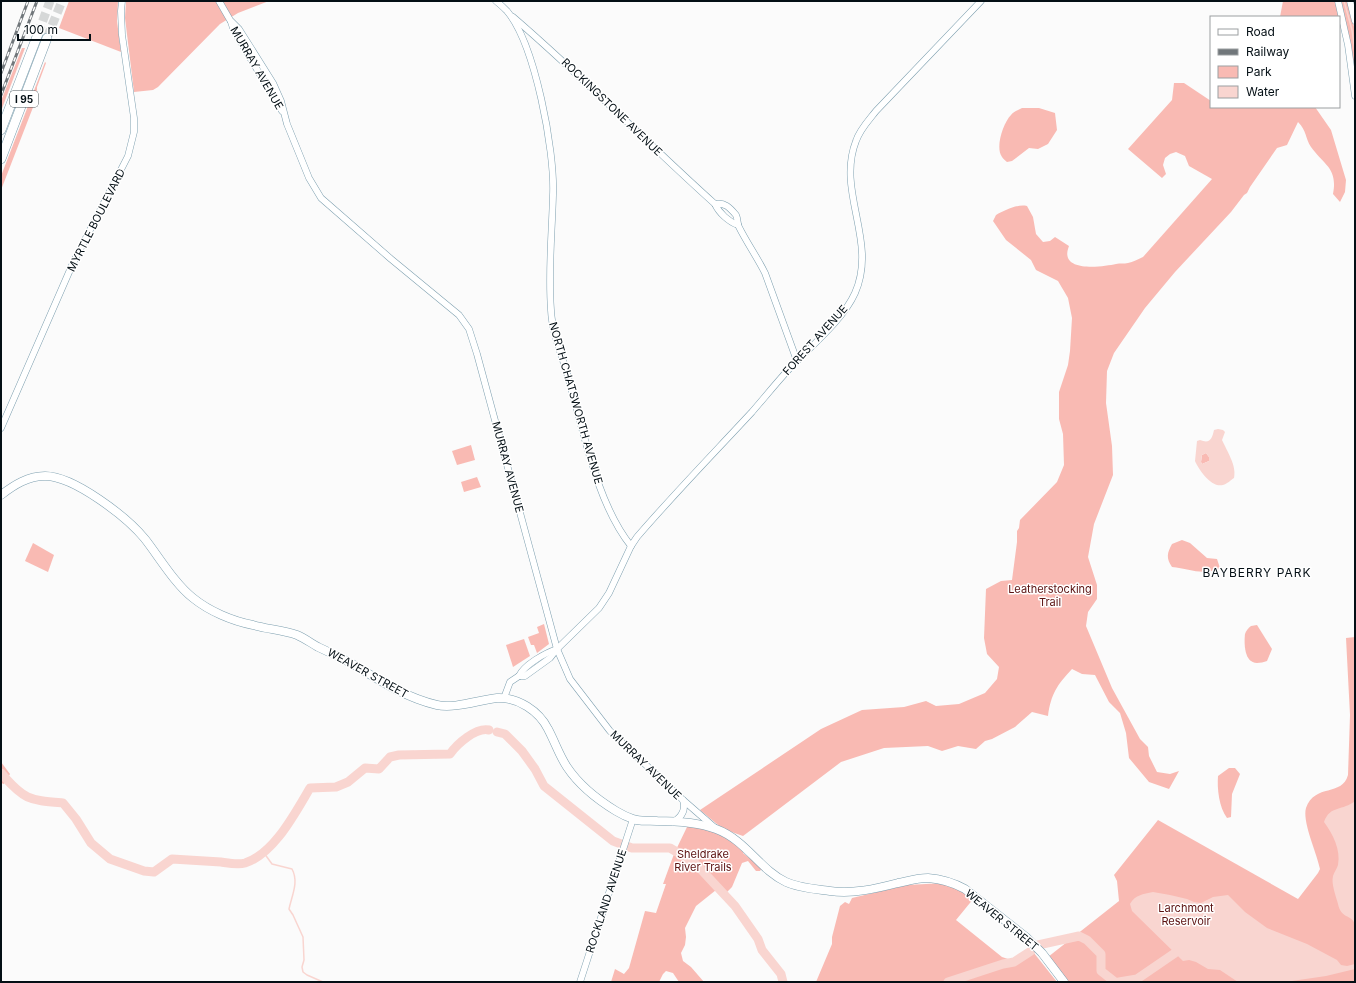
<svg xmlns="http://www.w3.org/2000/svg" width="1356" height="983" font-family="Inter,sans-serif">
	<rect width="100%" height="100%" fill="#fbfbfb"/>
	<g fill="#f9bab3">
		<polygon points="69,1 118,1 117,21 121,52 59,28"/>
		<polygon points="126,1 269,1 238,13 220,24 158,87 153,90 134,92 125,18"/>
		<polygon points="1283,1 1335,1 1339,17 1280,17"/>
		<polygon points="1340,1 1348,1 1355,31 1355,86"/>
		<polygon points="22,48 25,48 1,111 1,101"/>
		<polygon points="45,62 46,63 37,87 37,97 1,190 1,176"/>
		<path d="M1174 83H1184L1211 101V107H1315L1331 130 1346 180 1345 192 1340 202 1333 194C1338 168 1324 165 1311 147 1305 138 1307 131 1298 122L1287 145 1277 148 1250 187 1247 193 1244 195 1231 212 1175 272 1145 308 1114 353 1107 371 1106 403 1112 446 1113 475 1094 524 1088 557 1097 585V599L1088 612 1086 626 1112 688 1140 739 1148 747 1149 756 1157 772 1170 774 1179 771 1169 789 1149 782 1129 758 1126 733 1120 713 1109 702 1095 675 1082 674 1072 669C1057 685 1051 694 1048 716L1032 712 1015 727 992 739 985 741 976 749 958 746 942 751 928 746 884 748 841 762 743 836 723 829 700 810 821 729 862 710 904 707 926 701 936 706 959 704 985 693 997 679 999 667 987 654 984 638 986 589 1001 581 1012 580 1017 542V531L1019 528 1020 520 1057 482 1064 465 1063 434 1059 419V392L1068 365 1070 351 1072 318 1068 298 1058 281 1036 270 1031 260 1006 240 993 221 996 215C1005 210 1017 204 1027 206L1033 217 1036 234 1043 242 1050 241 1055 237 1069 246C1058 273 1102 267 1116 264 1120 263 1124 264 1128 263 1133 262 1138 259 1143 257L1212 179 1189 166 1185 156 1176 152 1170 154 1165 158 1163 165 1166 174 1162 178 1128 149 1172 100Z"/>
		<path d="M1022 108H1039L1055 113 1057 130 1048 144 1038 149 1029 148 1012 161 1007 162C1005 160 1003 159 1002 157 995 148 1003 123 1011 115 1013 112 1018 110 1022 108Z"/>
		<polygon points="471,445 475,460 457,465 452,451"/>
		<polygon points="1206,453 1209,457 1209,461 1202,464 1201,462 1202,455"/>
		<polygon points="477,477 481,487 464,492 461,482"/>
		<path d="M1182 540 1190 543 1207 558 1217 559 1220 568C1203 576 1190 569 1172 567 1166 558 1167 553 1172 544Z"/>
		<polygon points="33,543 54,555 48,572 25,561"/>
		<polygon points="544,624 549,644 537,653 534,645 531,645 528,637 539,633 537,627"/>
		<path d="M1257 625 1272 649 1267 661C1264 662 1260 663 1257 663 1244 663 1244 643 1245 634 1246 631 1248 628 1251 626Z"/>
		<path d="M1355 637V982H1066L1048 957 1119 901 1117 881 1114 875 1158 820 1298 899 1318 873 1320 869C1317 853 1302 822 1306 808 1315 783 1342 797 1348 775L1350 715 1346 638Z"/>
		<polygon points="524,639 530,656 513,667 506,645"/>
		<polygon points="1,762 10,774 4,784 1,783"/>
		<path d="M1229 768H1235L1240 774 1232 794 1231 817 1227 818C1219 807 1217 789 1218 776Z"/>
		<path d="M687 827C713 827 723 837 744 850L743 853 762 868 760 871H756L748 861 742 863 732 887 727 892 721 886 696 906 685 928 686 937 685 945 681 953 683 961 691 967 704 982H679L673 973 666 971 663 974 659 982H611L615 969 624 974 629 968 645 911 656 913 666 884H663L674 854Z"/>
		<polygon points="945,883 974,898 956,920 1002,957 1011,960 1030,948 1057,982 816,982 832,944 832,937 840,906 845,902 849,904 852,898 907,885"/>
	</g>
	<g fill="#f9d5d0" fill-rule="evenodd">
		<path d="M1218 429 1223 430 1225 432 1222 440C1227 451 1237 466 1234 478 1231 480 1227 484 1223 485 1211 488 1199 470 1195 461L1197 441 1200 440C1210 444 1212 439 1214 430ZM1206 453 1209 457V461L1202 464 1201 462 1202 455Z"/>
		<polygon points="1,771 3,773 19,792 13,791 1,779"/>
		<path d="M1355 801 1354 915 1355 924C1351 914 1341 919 1338 904 1336 896 1331 884 1333 876 1334 872 1337 869 1338 865 1341 850 1333 834 1324 822 1330 805 1343 811 1355 801Z"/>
		<path d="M1153 892 1170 895 1187 899 1194 902 1201 903 1213 897 1228 895 1245 912 1267 928 1307 944 1337 960 1341 965 1347 966 1355 964V969L1326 976 1285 982H1238L1220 970 1208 969 1196 962 1189 960 1183 961 1132 911 1130 904C1135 895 1143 894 1153 892Z"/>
	</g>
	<polygon fill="#fbfbfb" points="8,777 14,784 10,789 4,783"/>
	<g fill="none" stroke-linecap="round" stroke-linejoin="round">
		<g stroke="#f9d5d0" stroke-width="1.5">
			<polyline points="1344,1 1352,30 1355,52"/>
			<path d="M264 853 272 864 292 869C299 882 292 895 289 909L293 915 303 937 304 960 302 967 303 972 307 975 323 982"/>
		</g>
		<g stroke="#f9d5d0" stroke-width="9">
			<polyline points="497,732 505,734 522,751 535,769 544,786 613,841 632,848 670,848 694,862 735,906 758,939 762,950 781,974 783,982"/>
			<path d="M1 773C24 800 29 800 63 803L76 819 91 843 110 859 144 871 154 872 172 859C188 860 204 861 221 862 228 863 238 865 245 863 274 854 295 813 310 788L336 787 348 782 365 768 379 769 390 757 399 755 450 754C457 744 476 727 489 730"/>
			<polyline points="1038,945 1079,936 1087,940 1101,954 1101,971 1115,982"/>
			<polyline points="948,982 1003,964 1014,962 1031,951"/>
			<polyline points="1119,982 1137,979 1175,953"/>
		</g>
		<g stroke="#d6d8d8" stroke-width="9" stroke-dasharray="9 4.5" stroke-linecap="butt">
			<polyline points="38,34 50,1"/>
			<polyline points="47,38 62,1"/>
		</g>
		<defs>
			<g id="minor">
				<polyline points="219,1 230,20 239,29 273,83 281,101 287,124 309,178 321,198 391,259 459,315 469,329 477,354 557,649 570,679 610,731 683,800 714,827"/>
				<path d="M496 1C500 4 504 8 507 11 535 44 555 151 553 195 552 233 548 271 551 310 552 333 562 355 568 377 584 431 596 502 631 546"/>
				<polyline points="1338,1 1348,45 1355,96"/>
				<polyline points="1350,1 1355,21"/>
				<path d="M513 17C583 77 647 143 715 204 719 213 729 222 738 225"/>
				<polyline points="231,22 234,31 282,111"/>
				<path d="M715 204C725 202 730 208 736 215 738 219 737 223 739 227 747 243 757 257 765 273L797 361"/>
				<polyline points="1,428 73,263 128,156 134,132 134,118 122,35 121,11 122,1"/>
				<path d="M519 676C524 665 545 653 557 649"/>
				<path d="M504 698 510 682 519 676H525L550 658 557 649 599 608 609 593 631 546 637 537C674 494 714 453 752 412 765 397 777 382 790 368 811 346 843 320 855 293 878 241 836 192 856 141 860 129 869 120 876 111L981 1"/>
				<path d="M673 822C682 817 686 810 683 800"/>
				<polyline points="580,982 633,819"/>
			</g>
			<path id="major" d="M1 495C14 485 28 476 45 476 74 476 127 517 145 539 159 557 175 584 193 598 209 611 232 621 253 625 267 629 283 630 297 635 304 638 311 643 318 647 331 653 344 659 356 666 382 682 407 698 437 705 454 709 479 700 497 698 518 697 539 711 548 729 555 742 559 755 567 767 579 785 598 800 616 811 621 814 627 817 633 819 640 822 649 820 657 821 677 821 697 822 716 829 746 840 760 870 786 882 799 888 815 889 830 891 853 894 875 889 898 883 908 881 917 878 928 878 941 879 954 883 965 889L1026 937 1042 953 1064 982"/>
			<g id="highway">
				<polyline points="1,130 38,34"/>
				<polyline points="1,159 47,38"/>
			</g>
		</defs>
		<use href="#minor" stroke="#7d9faf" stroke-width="7"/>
		<use href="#major" stroke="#7d9faf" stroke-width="9"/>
		<use href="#highway" stroke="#7d9faf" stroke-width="10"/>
		<use href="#minor" stroke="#fff" stroke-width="6"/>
		<use href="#major" stroke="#fff" stroke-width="8"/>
		<use href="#highway" stroke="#fff" stroke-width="9"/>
		<defs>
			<g id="rail">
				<polyline points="1,73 28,1"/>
				<polyline points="1,95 37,1"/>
			</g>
		</defs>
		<use href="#rail" stroke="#71777b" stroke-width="3"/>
		<use href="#rail" stroke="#fff" stroke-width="1.5" stroke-dasharray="4.5" stroke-linecap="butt"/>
	</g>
	<g text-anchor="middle" stroke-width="3" stroke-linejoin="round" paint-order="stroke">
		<rect fill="#fff" stroke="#4f575b" stroke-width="1" x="10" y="91" width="28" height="16" rx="3"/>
		<g font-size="10" font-weight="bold" fill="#040f15">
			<text x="24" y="103">I 95</text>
		</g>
		<g font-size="11" fill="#040f15" stroke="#fff">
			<text transform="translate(257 68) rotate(60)" y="4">MURRAY AVENUE</text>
			<text transform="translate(612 107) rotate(44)" y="4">ROCKINGSTONE AVENUE</text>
			<text transform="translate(96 220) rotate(-63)" y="4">MYRTLE BOULEVARD</text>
			<text transform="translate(815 340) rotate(-48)" y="4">FOREST AVENUE</text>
			<text transform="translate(576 403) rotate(74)" y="4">NORTH CHATSWORTH AVENUE</text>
			<text transform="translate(508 467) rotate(75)" y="4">MURRAY AVENUE</text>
			<text transform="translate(368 673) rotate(29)" y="4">WEAVER STREET</text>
			<text transform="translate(646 765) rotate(44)" y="4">MURRAY AVENUE</text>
			<text transform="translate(606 901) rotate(-72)" y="4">ROCKLAND AVENUE</text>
			<text transform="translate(1002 920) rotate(39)" y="4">WEAVER STREET</text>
		</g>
		<g font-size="11" fill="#5b1110" stroke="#fff">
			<text x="1050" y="593">Leatherstocking<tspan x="1050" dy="13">Trail</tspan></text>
			<text x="703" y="858">Sheldrake<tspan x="703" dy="13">River Trails</tspan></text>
			<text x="1186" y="912">Larchmont<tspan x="1186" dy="13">Reservoir</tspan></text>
		</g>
		<g font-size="12" letter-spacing="1" fill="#040f15" stroke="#fff">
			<text x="1257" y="577">BAYBERRY PARK</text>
		</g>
	</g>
	<rect width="1356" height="983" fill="none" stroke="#040f15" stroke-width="4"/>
	<rect x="1210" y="16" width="130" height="92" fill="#ffffff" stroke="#9b9fa1"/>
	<rect x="1218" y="29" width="20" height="6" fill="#ffffff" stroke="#9b9fa1"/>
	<text x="1246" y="36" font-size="12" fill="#040f15">Road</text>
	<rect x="1218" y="49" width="20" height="6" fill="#71777b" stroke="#9b9fa1"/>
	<text x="1246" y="56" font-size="12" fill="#040f15">Railway</text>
	<rect x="1218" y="66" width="20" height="12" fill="#f9bab3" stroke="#9b9fa1"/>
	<text x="1246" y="76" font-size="12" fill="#040f15">Park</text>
	<rect x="1218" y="86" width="20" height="12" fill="#f9d5d0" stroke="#9b9fa1"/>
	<text x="1246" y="96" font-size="12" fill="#040f15">Water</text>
	<path d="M18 34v6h72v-6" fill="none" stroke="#040f15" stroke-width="2"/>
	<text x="24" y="34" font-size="12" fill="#040f15" stroke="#ffffff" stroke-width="3" paint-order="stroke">100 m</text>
</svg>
